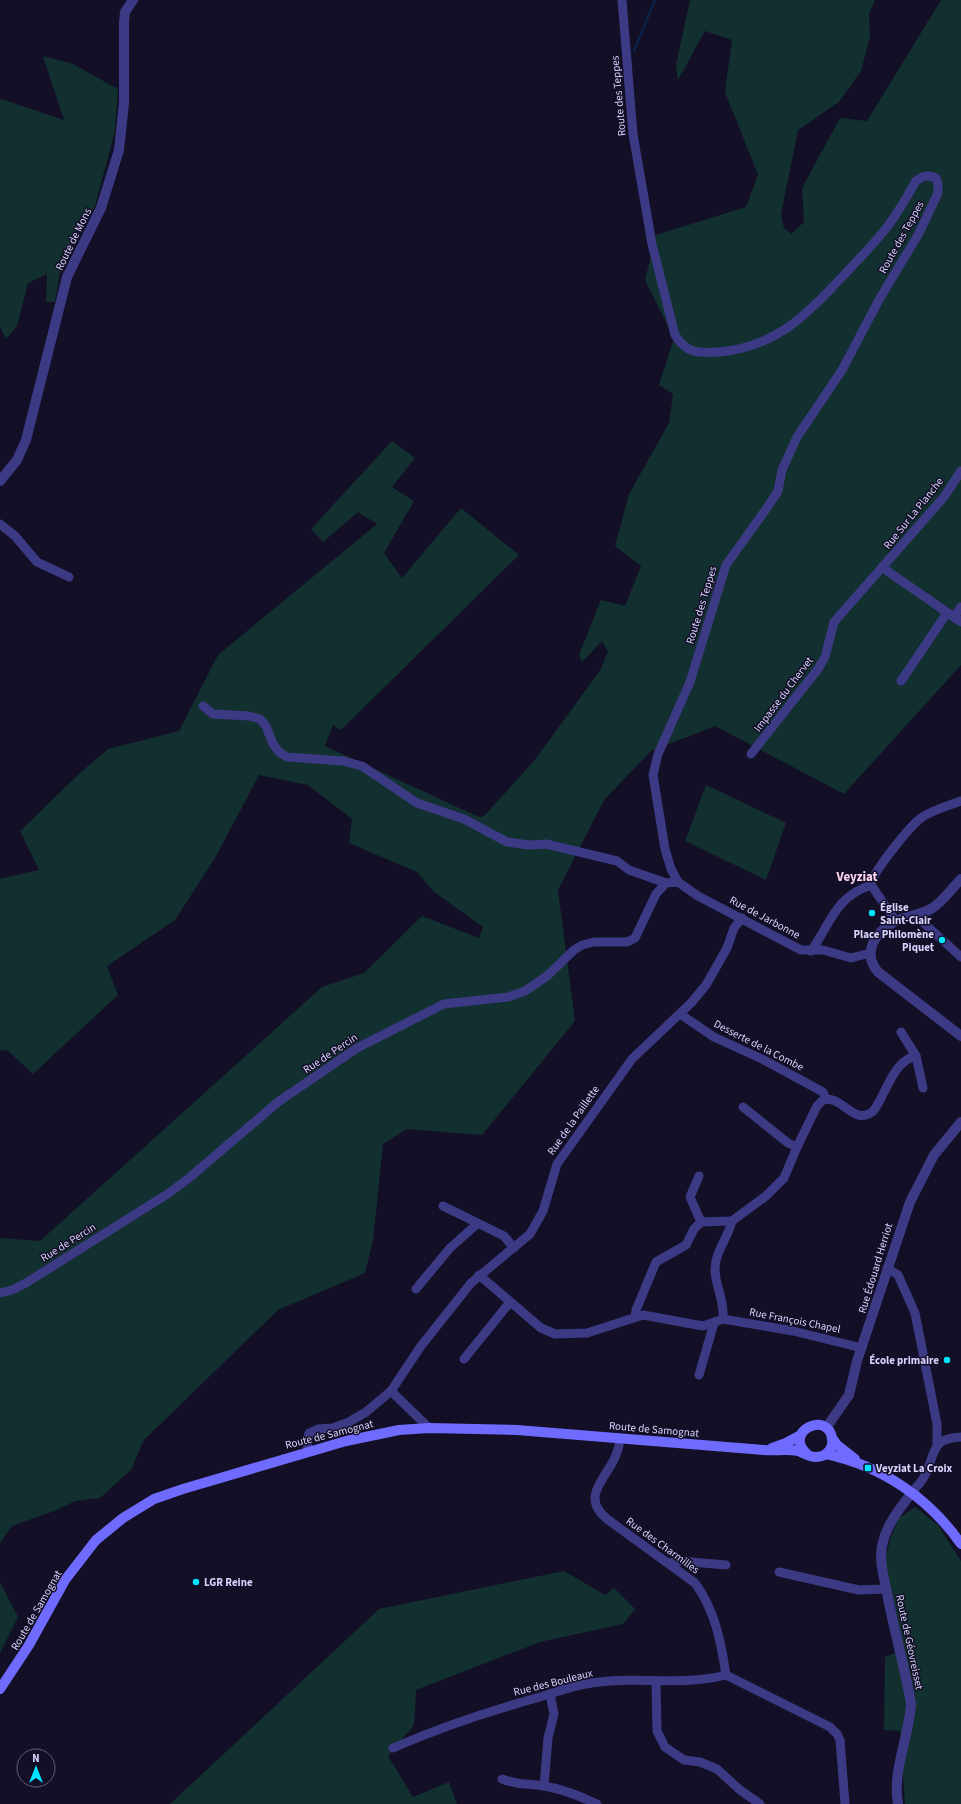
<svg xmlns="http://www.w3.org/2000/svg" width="961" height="1804" font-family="'Source Sans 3',sans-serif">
	<rect width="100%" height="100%" fill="#130f26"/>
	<g fill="#12302f">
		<polygon points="690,0 875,0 869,14 870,37 861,71 839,102 798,130 781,214 784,228 791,234 804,222 802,188 840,118 867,121 941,0 961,0 961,665 844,794 715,726 651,751 604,800 558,890 575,1021 482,1135 407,1129 383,1144 373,1241 365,1273 278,1310 144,1440 131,1470 100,1498 75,1501 57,1510 12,1526 0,1543 0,1238 40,1241 322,987 364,973 422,916 479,938 483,927 434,892 417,872 349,843 352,819 308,785 259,775 215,858 175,920 107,966 118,995 33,1074 7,1050 0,1051 0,879 39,870 20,831 81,772 108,749 179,731 218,655 377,524 358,512 323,542 311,529 392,441 415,458 392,487 414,501 384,553 402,578 461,508 519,555 341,730 333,725 325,746 479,817 484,816 534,761 601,669 608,651 602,641 582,662 579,655 601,600 625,606 641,566 615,546 629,494 669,423 673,394 659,385 674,338 645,280 656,235 746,207 758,175 725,92 732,40 705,31 678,80 676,65"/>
		<polygon points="43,56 73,64 118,89 115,131 95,206 61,266 55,302 46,302 47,274 28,283 17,326 6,339 0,327 0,101 1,99 64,120"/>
		<polygon points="706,785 786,823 766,880 685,841"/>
		<polygon points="915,1507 938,1525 961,1561 961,1804 905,1804 900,1731 884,1730 885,1657 900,1651 885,1561 890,1539 898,1519"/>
		<polygon points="564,1571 605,1595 614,1588 635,1609 623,1624 540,1642 416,1690 414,1725 388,1756 413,1797 449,1782 457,1804 170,1804 379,1609"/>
		<polygon points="0,1582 18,1617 0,1653"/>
	</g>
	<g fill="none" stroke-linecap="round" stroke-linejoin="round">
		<polyline stroke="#0c2248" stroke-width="2.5" points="634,51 655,0"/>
		<g stroke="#3d3a85" stroke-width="9">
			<path d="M622 0 633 134 652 244 675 335C687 354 698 353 719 352 775 347 806 316 842 277 856 262 870 248 883 232 896 217 906 198 916 181 923 176 927 174 936 178L938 184V193L918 235 880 298 842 370 797 437 782 470 778 491 769 505 726 565 690 682 658 754 653 775 665 849 671 869 678 882 698 896 801 950H823L851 958 870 953"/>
			<polyline points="0,524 15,536 37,562 69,577"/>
			<polyline points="883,568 961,622"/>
			<polyline points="954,617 961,607"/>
			<polyline points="901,681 947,613"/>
			<polyline points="203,706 213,714 249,716 260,719 266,726 273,744 279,752 287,757 343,761 362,766 417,803 464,819 507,842 529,845 546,844 617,861 629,870 666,883"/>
			<polyline points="751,754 818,669 825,657 834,622 944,497 961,471"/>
			<path d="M871 885C871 874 910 826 921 818 932 810 948 806 961 801"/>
			<polyline points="871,885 896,921"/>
			<polyline points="915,915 961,957"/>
			<path d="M811 951C831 923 835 897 871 885"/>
			<polyline points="680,1014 714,1037 762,1059 823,1092 826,1099"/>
			<polyline points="901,1032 916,1056 923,1088"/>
			<polyline points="743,1107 788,1143 797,1147"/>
			<polyline points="699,1176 690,1197 701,1222"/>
			<polyline points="443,1206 504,1236 514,1248"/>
			<polyline points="887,1268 898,1275 915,1313 937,1424 937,1445"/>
			<polyline points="479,1275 541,1328 555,1334 587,1333 643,1315 703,1326 723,1319 793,1331 862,1348"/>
			<polyline points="416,1289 450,1248 477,1224"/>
			<polyline points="0,1293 12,1290 26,1283 169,1193 189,1178 278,1102 357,1048 444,1004 508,997 525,991 547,976 574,950 582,945 594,942 627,942 635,938 656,894 666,883 678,882"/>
			<polyline points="635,1316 636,1310 656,1262 686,1245 694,1229 701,1222 732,1221"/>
			<path d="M723 1319C725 1301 715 1286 715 1269 715 1252 728 1238 732 1221L766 1196 784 1178 797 1147 817 1106 823 1100C842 1094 853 1126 872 1112 875 1110 877 1105 879 1102 888 1086 896 1060 916 1056"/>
			<polyline points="464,1359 510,1302"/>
			<polyline points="699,1375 714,1323"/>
			<polyline points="391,1391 429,1428"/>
			<path d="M620 1439C619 1448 616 1457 611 1465 599 1485 584 1500 607 1519L695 1583C715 1610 721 1642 726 1675L830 1727 837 1734 840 1740 845 1804"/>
			<polyline points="307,1451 309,1433 318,1429 333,1428 349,1422 366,1412 391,1391 421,1346 471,1283 530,1234 543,1211 557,1164 632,1059 691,1003 706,985 727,948 734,928 742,918"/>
			<path d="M912 1492C916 1487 921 1483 924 1477 936 1456 929 1438 961 1437"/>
			<polyline points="669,1563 680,1561 726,1565"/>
			<polyline points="779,1572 859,1590 886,1589"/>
			<polyline points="656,1681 657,1731 665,1747 684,1760 700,1762 717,1769 740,1790 760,1804"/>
			<path d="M393 1748C441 1727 489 1711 540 1697 555 1693 571 1686 586 1684 632 1675 680 1687 726 1675"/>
			<path d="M502 1779C520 1786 527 1783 544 1786 563 1789 580 1796 597 1804"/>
			<polyline points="544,1786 548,1738 554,1714 550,1694"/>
		</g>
		<g stroke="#3d3a85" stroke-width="10">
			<polyline points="0,481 17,460 26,440 67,277 101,208 119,150 124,103 124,22 125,12 133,0"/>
			<path d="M961 879C952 888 942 903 931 909 920 915 907 916 896 921 876 931 861 952 878 972L961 1036"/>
			<polyline points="826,1428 849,1395 857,1361 910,1202 934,1155 961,1122"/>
			<path d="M898 1804C892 1770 909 1738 911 1704 905 1667 894 1631 887 1593 884 1577 878 1558 883 1542 887 1524 901 1507 912 1492"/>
		</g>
		<g stroke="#6f6bff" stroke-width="10">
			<polyline points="832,1438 837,1445 855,1459"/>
			<polyline points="772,1448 786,1443 801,1435"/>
			<path d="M826 1454C882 1466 929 1498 961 1544"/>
			<path d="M0 1689 29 1645 65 1580 96 1540 123 1518 154 1499 183 1489 346 1441 399 1430 429 1428 517 1430 764 1450C775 1451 787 1449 798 1451 804 1453 809 1457 816 1457 820 1457 824 1456 827 1453 831 1450 833 1444 832 1439 829 1410 782 1431 807 1454"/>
		</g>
	</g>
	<g fill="#00e5ff" stroke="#130f26" stroke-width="1.5">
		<circle cx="872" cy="913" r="4"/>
		<circle cx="942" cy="940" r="4"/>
		<circle cx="947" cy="1360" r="4"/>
		<rect x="864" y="1464" width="8" height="8" rx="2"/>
		<circle cx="196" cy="1582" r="4"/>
	</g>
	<g text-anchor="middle" stroke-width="3" stroke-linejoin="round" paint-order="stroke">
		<g font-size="11" fill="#d9d4ff" stroke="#130f26">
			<text transform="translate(618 96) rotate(-95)" y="4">Route des Teppes</text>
			<text transform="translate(901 237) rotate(-61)" y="4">Route des Teppes</text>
			<text transform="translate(73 239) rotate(-64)" y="4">Route de Mons</text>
			<text transform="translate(913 513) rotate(-51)" y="4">Rue Sur La Planche</text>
			<text transform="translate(701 605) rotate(-73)" y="4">Route des Teppes</text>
			<text transform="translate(783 694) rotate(-53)" y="4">Impasse du Chervet</text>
			<text transform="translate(765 917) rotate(28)" y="4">Rue de Jarbonne</text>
			<text transform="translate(759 1045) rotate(27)" y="4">Desserte de la Combe</text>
			<text transform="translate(330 1053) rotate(-34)" y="4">Rue de Percin</text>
			<text transform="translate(573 1120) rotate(-55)" y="4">Rue de la Paillette</text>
			<text transform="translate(68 1242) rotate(-32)" y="4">Rue de Percin</text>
			<text transform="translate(875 1268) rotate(-73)" y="4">Rue Édouard Herriot</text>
			<text transform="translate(795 1320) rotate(11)" y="4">Rue François Chapel</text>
			<text transform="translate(654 1429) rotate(5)" y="4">Route de Samognat</text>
			<text transform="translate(329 1434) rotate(-14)" y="4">Route de Samognat</text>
			<text transform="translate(663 1545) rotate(36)" y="4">Rue des Charmilles</text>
			<text transform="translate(36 1610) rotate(-60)" y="4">Route de Samognat</text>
			<text transform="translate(910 1642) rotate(78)" y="4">Route de Géovreisset</text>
			<text transform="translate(553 1682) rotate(-14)" y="4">Rue des Bouleaux</text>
		</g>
		<g font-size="11" font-weight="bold" fill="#d9d4ff" stroke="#130f26" text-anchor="start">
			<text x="880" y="911">Église<tspan x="880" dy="13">Saint-Clair</tspan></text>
			<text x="934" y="938" text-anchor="end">Place Philomène<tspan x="934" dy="13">Piquet</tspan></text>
			<text x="939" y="1364" text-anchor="end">École primaire</text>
			<text x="876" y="1472">Veyziat La Croix</text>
			<text x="204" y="1586">LGR Reine</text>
		</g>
		<g font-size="13" font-weight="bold" fill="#ffd6f0" stroke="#130f26">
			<text x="857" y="881">Veyziat</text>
		</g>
	</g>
	<g transform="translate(36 1768)"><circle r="19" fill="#130f26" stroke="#625e7d"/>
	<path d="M0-3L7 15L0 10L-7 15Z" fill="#00e5ff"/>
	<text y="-6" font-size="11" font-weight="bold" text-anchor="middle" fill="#d9d4ff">N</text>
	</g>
</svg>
